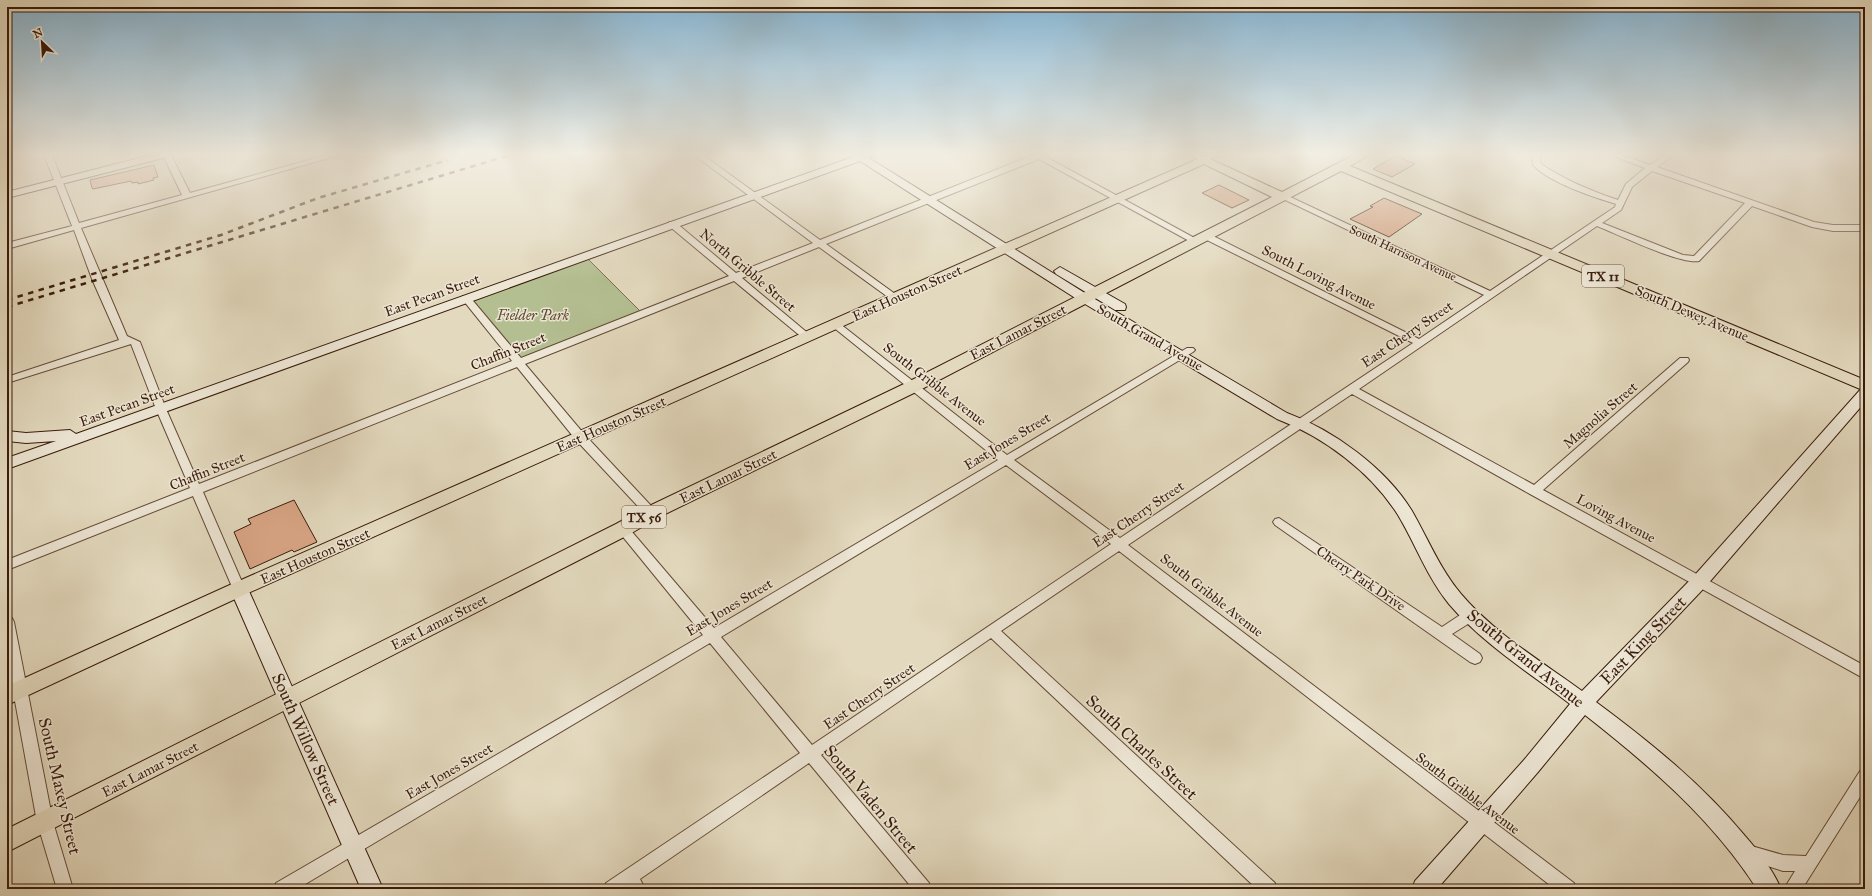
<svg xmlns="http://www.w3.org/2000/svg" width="1872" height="896" font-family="'IM FELL Great Primer',serif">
	<rect width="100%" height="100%" fill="#e3d9be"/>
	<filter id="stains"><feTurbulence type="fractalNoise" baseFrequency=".005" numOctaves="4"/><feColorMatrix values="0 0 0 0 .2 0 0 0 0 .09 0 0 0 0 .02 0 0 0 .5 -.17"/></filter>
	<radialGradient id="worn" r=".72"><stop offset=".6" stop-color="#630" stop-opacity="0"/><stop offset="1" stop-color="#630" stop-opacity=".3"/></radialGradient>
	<polygon fill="#b4bf91" stroke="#766d4d" points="587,258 640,311 521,358 472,300"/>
	<g fill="#daa686" stroke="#391b09">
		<polygon points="1395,156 1415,164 1392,177 1373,169"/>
		<polygon points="154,165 158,177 153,178 154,180 138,184 138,182 132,183 131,181 93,189 92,188 90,180"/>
		<polygon points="1219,185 1249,200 1232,208 1202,193"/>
		<polygon points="1384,198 1422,214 1389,237 1350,219 1373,207 1370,206"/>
		<polygon points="294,500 317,542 294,552 292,550 250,569 234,532 251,524 248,519"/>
	</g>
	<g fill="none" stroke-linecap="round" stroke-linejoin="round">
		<defs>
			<g id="street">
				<polygon points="44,155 52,155 79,223 182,195 163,155 171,155 190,193 327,155 340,155 81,228 127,336 140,342 166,409 199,484 512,361 463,300 461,298 463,296 469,296 521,358 729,276 669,226 669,222 675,222 736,273 813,243 694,155 703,155 820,240 1033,155 1047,155 1046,157 1200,241 1199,243 1193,243 1039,159 826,244 898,296 900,298 898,300 892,300 819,247 742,278 810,335 812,337 810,339 804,339 734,281 525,364 584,434 655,510 657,513 655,516 647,516 576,440 517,367 203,492 245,589 243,592 239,594 235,592 233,589 193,496 7,570 7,560 190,488 156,409 131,344 7,383 7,377 119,340 92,279 74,230 7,249 7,243 72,226"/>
				<polygon points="1189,155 1199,155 1204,157 1209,155 1220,155 1204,162"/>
				<path d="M1532 155H1540L1541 164C1565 180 1591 191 1618 200L1626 184 1645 168 1611 155H1622L1650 165 1665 155H1674L1657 167 1814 222 1833 225H1865V231H1833L1812 227 1752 206 1699 261C1681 265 1617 234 1597 226L1359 389 1534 485 1680 358H1688L1689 360 1688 362 1543 490 1865 666V679L1530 494 1352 394 1128 545 1574 883 1576 889H1555L1119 551 1001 631 1275 883 1277 889H1257L991 638 821 755 929 883 931 889H913L809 763 640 879 645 889H604L606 883 800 753 710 643 297 889H274L276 883 703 635 619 532 617 529 619 526H627L714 628 998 460 833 327 831 325 833 323H839L1007 455 1187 348H1193L1195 350 1193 352 1014 460 1120 538 1413 343 1203 238V234H1209L1419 339 1484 295 1279 197 1283 195H1286L1490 291 1615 207 1616 204C1593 197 1550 183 1533 165ZM1652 171 1745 203 1694 256 1683 255 1602 223 1621 210 1632 187ZM1006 465 1111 544 812 745 721 637Z"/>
				<polygon points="1279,518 1442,627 1466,611 1471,610 1476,611 1477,615 1476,619 1452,634 1480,654 1482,658 1480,662 1475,664 1470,662 1275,525 1273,522 1275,519"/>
				<polygon points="7,617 12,618 14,622 53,822 73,889 57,889 37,822 7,657"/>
				<polygon points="1865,769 1865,789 1802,889 1784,889 1795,871 1783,871 1742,858 1740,853 1742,848 1748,845 1783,855 1806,856 1860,771"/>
			</g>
			<g id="secondary">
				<polygon points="151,155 168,155 167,157 7,198 7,192"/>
				<path d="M852 155H873L869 158 1088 295 1287 413C1333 430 1386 468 1412 511 1428 539 1440 569 1461 594 1494 633 1541 661 1582 691L1694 576 1860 390 1865 389V402L1706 586 1596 702C1650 742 1702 784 1745 836 1759 852 1773 870 1781 889H1757C1712 819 1650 766 1585 715L1538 772 1437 889H1412L1415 881 1524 760 1570 704C1530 673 1483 644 1449 604 1427 577 1416 545 1398 515 1371 472 1324 437 1277 419L1080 301 860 161 7 469V458L56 441 26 443 7 441V431L26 433 70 430 76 434 853 157Z"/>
				<polygon points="1060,267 1125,304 1126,307 1125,310 1115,310 1056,274 1054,271"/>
				<polygon points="239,582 245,584 248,589 383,889 361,889 230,589 233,584"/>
			</g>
			<polygon id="primary" points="1354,155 1369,155 1350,166 1865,380 1865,391 1341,171 918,391 657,518 630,534 7,852 7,829 616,524 645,508 906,383 1272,197 1204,164 246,594 7,705 7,686 232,584 1200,158 1208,158 1282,192"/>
		</defs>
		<use href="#street" stroke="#644a36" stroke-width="2"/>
		<use href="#secondary" stroke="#391b09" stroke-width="2"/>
		<use href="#primary" stroke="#391b09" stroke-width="2"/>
		<use href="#street" fill="#ede6d5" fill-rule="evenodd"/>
		<use href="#secondary" fill="#ede6d5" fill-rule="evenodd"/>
		<use href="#primary" fill="#e3d9be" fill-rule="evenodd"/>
		<g stroke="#391b09" stroke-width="2.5" stroke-dasharray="5.5 5.5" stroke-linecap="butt">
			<polyline points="7,300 221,235 318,198 448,160"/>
			<polyline points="7,307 510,155"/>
		</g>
	</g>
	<linearGradient id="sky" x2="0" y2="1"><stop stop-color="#87b6d4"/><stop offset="0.55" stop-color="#f2eee2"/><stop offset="1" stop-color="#f2eee2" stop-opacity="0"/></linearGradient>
	<rect width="1872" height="280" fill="url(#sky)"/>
	<g text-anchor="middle" stroke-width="3" stroke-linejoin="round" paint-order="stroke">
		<g font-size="12" fill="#391b09" stroke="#ede6d5">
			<text transform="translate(1403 253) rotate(25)" y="4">South Harrison Avenue</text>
		</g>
		<g fill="#ede6d5" stroke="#6f5846" stroke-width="1">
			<rect x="1582" y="265" width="42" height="22" rx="3"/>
			<rect x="622" y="506" width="44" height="22" rx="3"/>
		</g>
		<g font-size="13" font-weight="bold" fill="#391b09">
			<text x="1603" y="281">TX 11</text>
			<text x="644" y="522">TX 56</text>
		</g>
		<g font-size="14" fill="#391b09" stroke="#ede6d5">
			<text transform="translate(748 270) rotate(40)" y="5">North Gribble Street</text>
			<text transform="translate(1319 277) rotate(27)" y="5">South Loving Avenue</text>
			<text transform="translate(907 293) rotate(-24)" y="5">East Houston Street</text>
			<text transform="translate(432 295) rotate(-20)" y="5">East Pecan Street</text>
			<text transform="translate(1692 313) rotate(23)" y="5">South Dewey Avenue</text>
			<text transform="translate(1018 332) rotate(-27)" y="5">East Lamar Street</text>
			<text transform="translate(1407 334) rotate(-34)" y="5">East Cherry Street</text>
			<text transform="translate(1150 337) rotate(30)" y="5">South Grand Avenue</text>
			<text transform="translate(508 351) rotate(-22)" y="5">Chaffin Street</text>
			<text transform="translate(935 384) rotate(38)" y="5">South Gribble Avenue</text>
			<text transform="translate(127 405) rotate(-20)" y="5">East Pecan Street</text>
			<text transform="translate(1600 415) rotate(-41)" y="5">Magnolia Street</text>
			<text transform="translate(611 424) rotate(-24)" y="5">East Houston Street</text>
			<text transform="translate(1007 441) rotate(-31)" y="5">East Jones Street</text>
			<text transform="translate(207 471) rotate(-22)" y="5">Chaffin Street</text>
			<text transform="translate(728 476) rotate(-26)" y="5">East Lamar Street</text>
			<text transform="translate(1138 514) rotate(-34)" y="5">East Cherry Street</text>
			<text transform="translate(1616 518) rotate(28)" y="5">Loving Avenue</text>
			<text transform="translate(315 556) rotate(-24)" y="5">East Houston Street</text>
			<text transform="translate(1361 578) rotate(34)" y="5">Cherry Park Drive</text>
			<text transform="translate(1212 595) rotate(38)" y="5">South Gribble Avenue</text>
			<text transform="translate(729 607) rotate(-31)" y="5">East Jones Street</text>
			<text transform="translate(439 622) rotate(-27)" y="5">East Lamar Street</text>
			<text transform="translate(869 696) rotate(-34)" y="5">East Cherry Street</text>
			<text transform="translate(150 769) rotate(-27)" y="5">East Lamar Street</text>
			<text transform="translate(449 771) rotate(-30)" y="5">East Jones Street</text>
			<text transform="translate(1468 793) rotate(37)" y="5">South Gribble Avenue</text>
		</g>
		<g font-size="14" font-style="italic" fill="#5e4c32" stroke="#ede6d5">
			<text x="533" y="320">Fielder Park</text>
		</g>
		<g font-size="17" fill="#391b09" stroke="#ede6d5">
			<text transform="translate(1643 640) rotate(-46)" y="6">East King Street</text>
			<text transform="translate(1526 658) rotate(39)" y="6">South Grand Avenue</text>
			<text transform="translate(306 739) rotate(66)" y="6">South Willow Street</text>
			<text transform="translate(1142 747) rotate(43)" y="6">South Charles Street</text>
			<text transform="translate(60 786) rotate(77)" y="6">South Maxey Street</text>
			<text transform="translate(871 799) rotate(50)" y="6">South Vaden Street</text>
		</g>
	</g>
	<rect width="1872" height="896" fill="none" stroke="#e3d9be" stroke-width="24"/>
	<rect x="8" y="8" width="1856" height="880" fill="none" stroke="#391b09" stroke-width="2"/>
	<rect x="12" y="12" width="1848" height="872" fill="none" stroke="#391b09"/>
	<g transform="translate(42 42) rotate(335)" stroke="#ede6d5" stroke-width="3" paint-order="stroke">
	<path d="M0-3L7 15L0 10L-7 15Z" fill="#391b09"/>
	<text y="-6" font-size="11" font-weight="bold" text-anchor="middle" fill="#391b09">N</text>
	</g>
	<rect width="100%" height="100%" filter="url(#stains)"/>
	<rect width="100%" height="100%" fill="url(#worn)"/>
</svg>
